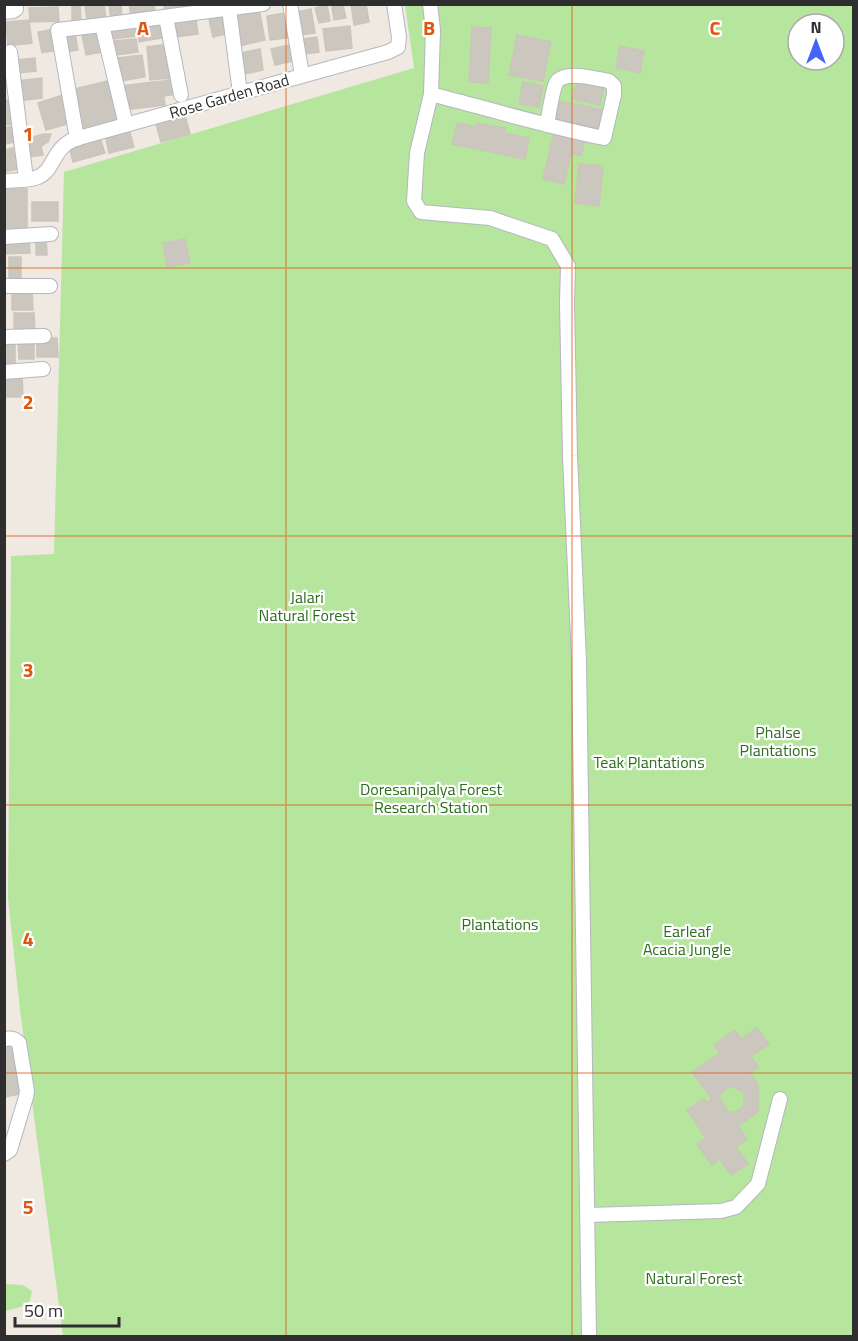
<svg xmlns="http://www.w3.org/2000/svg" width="858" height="1341" font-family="'Titillium Web',sans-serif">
	<rect width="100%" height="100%" fill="#efe9e1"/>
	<g fill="#b6e59e" fill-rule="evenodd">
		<path d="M405 5H853V1336H63L20 1010 8 898 11 556 54 554 64 172 414 68ZM798 24H834V60H798Z"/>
		<polygon points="5,1284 23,1285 32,1291 30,1301 21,1307 5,1311"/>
	</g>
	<g fill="#cbc7bf" stroke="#cbc5ba" stroke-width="1.5" fill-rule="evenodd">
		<polygon points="72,4 80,4 81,22 72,22"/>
		<polygon points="85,4 104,4 106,19 87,21"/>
		<polygon points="109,4 121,4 122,19 111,21"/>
		<polygon points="129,4 154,4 155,12 131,16"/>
		<polygon points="164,4 197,4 197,5 165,11"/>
		<polygon points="351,4 366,4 369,22 354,25"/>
		<polygon points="327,5 330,21 319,23 315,8"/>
		<polygon points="343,5 346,18 334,20 332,7"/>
		<polygon points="58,7 59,21 30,22 29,8"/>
		<polygon points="259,9 265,40 239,46 232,14"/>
		<polygon points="311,9 315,33 300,35 296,12"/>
		<polygon points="290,12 294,37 270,40 267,16"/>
		<polygon points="222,17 226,34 213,37 209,19"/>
		<polygon points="196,19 198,34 175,37 173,22"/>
		<polygon points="29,20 32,43 8,46 6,22"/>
		<polygon points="159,22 162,38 139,42 137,25"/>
		<polygon points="135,23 137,36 113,39 111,26"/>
		<polygon points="350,26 352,48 326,51 323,29"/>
		<polygon points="472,27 491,28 488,83 469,82"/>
		<polygon points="54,29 58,50 42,53 38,32"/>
		<polygon points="98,31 103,52 86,55 82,34"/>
		<polygon points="75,33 78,50 66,52 63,35"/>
		<polygon points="517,35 551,42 543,81 509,75"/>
		<polygon points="317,37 319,52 305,54 303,39"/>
		<polygon points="136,39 138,52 116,55 114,41"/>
		<polygon points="168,44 172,78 150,80 147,47"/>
		<polygon points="294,44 297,60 275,65 271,49"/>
		<polygon points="620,46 644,51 640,73 616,68"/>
		<polygon points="260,49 263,70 244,74 240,53"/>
		<polygon points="142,55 145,77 121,81 118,58"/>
		<polygon points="35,58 36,71 17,73 16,60"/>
		<polygon points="42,78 42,98 17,101 17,81"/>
		<polygon points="175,79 177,94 165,96 163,81"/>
		<polygon points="112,80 122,119 84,129 74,89"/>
		<polygon points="162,81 165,105 124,110 121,86"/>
		<polygon points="577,81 604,87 600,105 572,99"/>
		<polygon points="523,82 543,86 539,107 519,104"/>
		<polygon points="63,95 71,123 46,130 38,103"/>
		<polygon points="4,100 8,100 12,124 4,125"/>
		<polygon points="559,101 603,110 599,128 556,119"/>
		<polygon points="185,115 190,134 161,142 156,124"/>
		<polygon points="457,123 476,127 477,123 505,128 504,133 529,138 525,159 452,144"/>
		<polygon points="13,126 16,142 4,144 4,128"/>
		<polygon points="129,129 134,147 109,153 105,135"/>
		<polygon points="554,132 585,139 581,156 571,153 564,184 543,179"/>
		<polygon points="44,134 51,134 48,142 41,146 43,155 27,157 25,139"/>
		<polygon points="100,138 105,153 73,162 69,146"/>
		<polygon points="13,148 18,169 4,172 4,150"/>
		<polygon points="579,164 603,166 599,206 575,203"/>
		<rect x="4" y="189" width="23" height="39"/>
		<rect x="32" y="202" width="26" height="19"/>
		<polygon points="46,236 47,255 36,255 36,237"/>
		<polygon points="29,237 30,253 4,254 4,238"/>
		<polygon points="185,239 190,263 167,267 163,243"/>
		<rect x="9" y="257" width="12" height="21"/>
		<polygon points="12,290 32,290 33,310 12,310"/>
		<polygon points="14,313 34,313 35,335 14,335"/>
		<polygon points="37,338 57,338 58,357 37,357"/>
		<polygon points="18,339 34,339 34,359 19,359"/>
		<rect x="4" y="340" width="11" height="24"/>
		<polygon points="22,374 23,397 4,397 4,375"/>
		<path d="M757 1028 769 1044 751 1056 758 1067 750 1073 758 1084V1112L738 1126 747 1139 736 1147 748 1164 731 1175 720 1159 712 1165 697 1144 706 1138 687 1110 704 1099 706 1103 712 1099 692 1072 720 1053 714 1045 735 1030 741 1039ZM731 1086 744 1092V1106L735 1112H728L720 1099V1093Z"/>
		<polygon points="10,1038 20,1094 4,1097 4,1039"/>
	</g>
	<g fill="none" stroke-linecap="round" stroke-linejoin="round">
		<defs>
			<g id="minor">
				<polyline points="290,4 302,75"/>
				<polyline points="430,4 433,30 431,94 417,153 414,201 421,212 490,218 552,239 568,266 567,303 570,456 579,661 589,1336"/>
				<polyline points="229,9 240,93"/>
				<polyline points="4,12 13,11 16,9 16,4"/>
				<polyline points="166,17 181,95"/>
				<polyline points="10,52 26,179"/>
				<path d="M431 94C488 109 546 126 604 138L614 95V86L609 81C596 79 564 69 556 83 552 92 549 114 547 125"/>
				<polyline points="126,125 102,25 263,4"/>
				<polyline points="77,139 58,30 102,25"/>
				<path d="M4 181C15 180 29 181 38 177 55 170 52 148 75 139L388 52 398 47 399 37 394 4"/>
				<polyline points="4,237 51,234"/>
				<polyline points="4,286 50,286"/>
				<polyline points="4,337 44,336"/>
				<polyline points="4,372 43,369"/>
				<path d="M4 1039C11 1038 14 1038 19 1043L27 1091 26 1097 10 1150 4 1154"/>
				<polyline points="588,1215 721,1211 736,1207 758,1184 780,1099"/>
			</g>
		</defs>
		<use href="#minor" stroke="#b4b7c1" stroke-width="16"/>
		<use href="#minor" stroke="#fff" stroke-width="14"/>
	</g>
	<path fill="none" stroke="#df570e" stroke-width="1.5" stroke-opacity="0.55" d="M286 4V1336M572 4V1336M4 268H854M4 536H854M4 805H854M4 1073H854"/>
	<g text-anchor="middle" stroke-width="4.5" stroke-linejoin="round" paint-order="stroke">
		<g font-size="16" fill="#2e2e2e" stroke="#fff">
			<text transform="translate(229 96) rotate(-16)" y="6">Rose Garden Road</text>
		</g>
		<g font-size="16" fill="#2c6e1b" stroke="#fff">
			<text x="307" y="603">Jalari<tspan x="307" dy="18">Natural Forest</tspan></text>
			<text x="778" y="738">Phalse<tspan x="778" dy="18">Plantations</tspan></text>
			<text x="649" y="768">Teak Plantations</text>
			<text x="431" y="795">Doresanipalya Forest<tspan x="431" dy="18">Research Station</tspan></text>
			<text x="500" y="930">Plantations</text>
			<text x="687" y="937">Earleaf<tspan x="687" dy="18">Acacia Jungle</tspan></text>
			<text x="694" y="1284">Natural Forest</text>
		</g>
	</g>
	<g font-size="20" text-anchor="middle" font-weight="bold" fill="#df570e" stroke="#fff" stroke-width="4.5" stroke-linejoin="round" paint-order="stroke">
		<text x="143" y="35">A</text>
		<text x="429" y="35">B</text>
		<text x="715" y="35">C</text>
		<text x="28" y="141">1</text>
		<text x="28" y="409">2</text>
		<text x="28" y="677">3</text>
		<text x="28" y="946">4</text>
		<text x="28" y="1214">5</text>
	</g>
	<rect width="858" height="1341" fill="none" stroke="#2e2e2e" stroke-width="12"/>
	<g transform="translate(816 42)"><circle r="28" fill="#ffffff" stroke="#ababab" stroke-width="1.5"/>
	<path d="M0-4.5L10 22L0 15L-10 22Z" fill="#4264fb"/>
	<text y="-9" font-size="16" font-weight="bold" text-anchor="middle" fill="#2e2e2e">N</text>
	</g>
	<path d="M15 1317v9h104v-9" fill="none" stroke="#2e2e2e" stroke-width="3"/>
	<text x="24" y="1317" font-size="18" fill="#2e2e2e" stroke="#ffffff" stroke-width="4.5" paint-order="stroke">50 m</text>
</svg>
